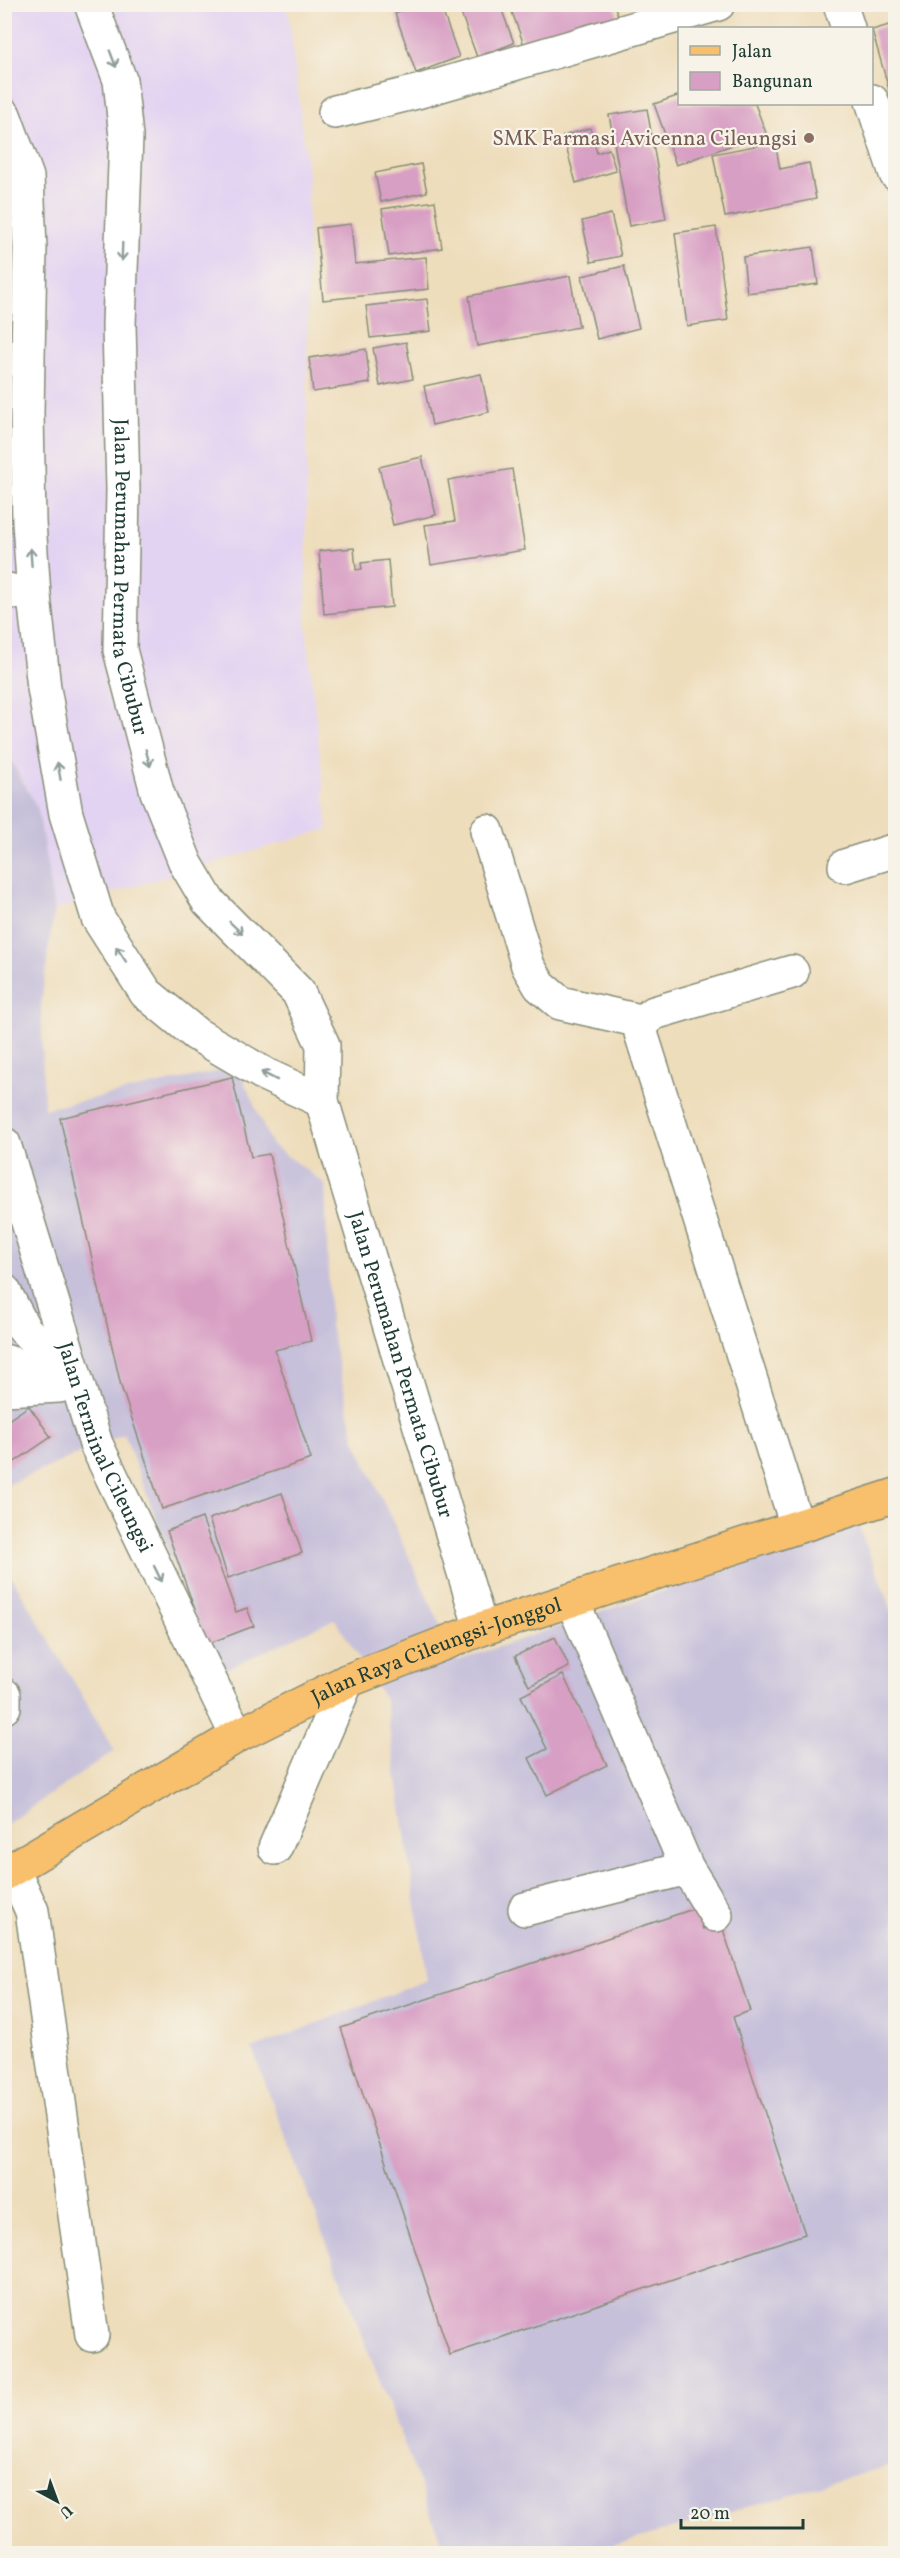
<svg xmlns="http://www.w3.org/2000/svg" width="900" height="2558" font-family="Vollkorn,serif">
	<rect width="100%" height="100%" fill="#f7f3e8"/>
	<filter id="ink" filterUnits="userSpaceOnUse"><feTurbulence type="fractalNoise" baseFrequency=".0167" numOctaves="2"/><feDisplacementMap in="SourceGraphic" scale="12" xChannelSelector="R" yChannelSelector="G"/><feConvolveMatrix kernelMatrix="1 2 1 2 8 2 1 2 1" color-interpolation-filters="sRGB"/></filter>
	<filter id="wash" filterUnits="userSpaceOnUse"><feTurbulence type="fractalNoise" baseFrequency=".008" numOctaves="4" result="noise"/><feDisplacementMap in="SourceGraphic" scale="24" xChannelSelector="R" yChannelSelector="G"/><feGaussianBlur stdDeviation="1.35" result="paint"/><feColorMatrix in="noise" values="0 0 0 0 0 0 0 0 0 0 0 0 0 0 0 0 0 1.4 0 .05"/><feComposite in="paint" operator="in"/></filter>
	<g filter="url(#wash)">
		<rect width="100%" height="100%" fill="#edb"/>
		<polygon fill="#e3d3f2" points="4,5 285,5 289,17 308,179 306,626 328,829 54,910 38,809 5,748"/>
		<g fill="#c6c0da">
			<polygon points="4,748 38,809 54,910 41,1004 44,1109 238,1067 271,1144 325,1184 330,1325 355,1440 457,1661 858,1525 896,1621 895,2464 588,2553 446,2553 252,2049 427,1980 385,1700 335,1619 215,1674 124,1434 5,1486"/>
			<polygon points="4,1564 115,1751 5,1825 4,1825"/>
		</g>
		<g id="blocks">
			<g fill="#d89fc4">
				<polygon points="418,4 440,4 459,57 416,73 395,13"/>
				<polygon points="509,4 614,4 619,19 527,53"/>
				<polygon points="631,4 678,4 637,20"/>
				<polygon points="458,5 500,5 514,43 477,57"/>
				<polygon points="896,23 896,92 890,93 872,30"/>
				<polygon points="680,95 680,104 755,104 766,133 676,165 654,104"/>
				<polygon points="647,109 666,219 629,226 609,115"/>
				<polygon points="590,128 597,153 609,149 616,171 576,183 563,136"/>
				<polygon points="775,142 780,169 809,163 816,199 725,217 713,154"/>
				<polygon points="421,164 427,192 381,202 375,173"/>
				<polygon points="435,201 442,248 389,256 382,209"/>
				<polygon points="611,214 621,256 591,262 582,221"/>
				<polygon points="351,224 355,264 426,257 429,289 323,300 316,228"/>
				<polygon points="716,227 728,320 687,326 675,233"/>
				<polygon points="813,247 818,284 747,293 743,257"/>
				<polygon points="624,266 639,328 597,339 582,276"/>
				<polygon points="570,276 579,327 477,346 469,296"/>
				<polygon points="427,299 431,331 370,338 366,306"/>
				<polygon points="406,342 413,379 380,386 373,348"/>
				<polygon points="366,349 370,383 313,392 309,358"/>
				<polygon points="481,374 489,412 432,425 424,386"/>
				<polygon points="422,457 436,515 393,525 379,467"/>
				<polygon points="512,469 525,550 431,565 425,525 455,521 448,480"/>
				<polygon points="354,548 356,570 362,569 361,563 388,560 392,607 324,614 319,551"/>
				<polygon points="232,1077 251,1157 269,1154 311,1341 275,1350 311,1459 162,1509 121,1386 60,1118"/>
				<polygon points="29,1406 51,1437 4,1469 4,1423"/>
				<polygon points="282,1493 302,1553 228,1578 209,1519"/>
				<polygon points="202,1518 236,1612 247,1608 254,1626 207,1644 167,1531"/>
				<polygon points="555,1637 569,1667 529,1686 515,1656"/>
				<polygon points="563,1675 607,1765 547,1795 529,1758 547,1749 521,1696"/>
				<polygon points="696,1908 703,1929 721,1923 750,2011 733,2017 805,2234 450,2355 341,2028"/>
			</g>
		</g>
	</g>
	<g filter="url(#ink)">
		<use href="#blocks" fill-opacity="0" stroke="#868d78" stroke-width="1.5"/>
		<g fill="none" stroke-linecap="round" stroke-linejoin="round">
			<defs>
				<g id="minor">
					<path id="s1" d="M91 4 120 80 126 137 119 324 123 490 120 650 157 792 186 864 208 901 298 992 323 1045 322 1101 481 1629"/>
					<polyline points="840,4 848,28"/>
					<polyline points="872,101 896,174"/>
					<polyline points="335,112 417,92 718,4"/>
					<polyline points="4,115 27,177 30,248 27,413 29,522 34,596 44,688 66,814 98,918 146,993 196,1034 266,1075 322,1101"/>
					<polyline points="4,589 34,596"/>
					<polyline points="487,831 528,966 540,986 560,1003 645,1022"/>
					<polyline points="845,866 896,850"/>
					<path d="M792 972 654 1013C646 1017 641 1025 641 1033L797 1526"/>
					<path id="s2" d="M4 1144 96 1444 237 1736"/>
					<polyline points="4,1291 24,1329 75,1382"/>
					<polyline points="4,1361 74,1383"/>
					<polyline points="4,1389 59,1386"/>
					<polyline points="572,1600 687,1868 716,1915"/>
					<polyline points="4,1695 4,1707"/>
					<polyline points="275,1848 347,1681"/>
					<polyline points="13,1869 32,1911 92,2335"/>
					<polyline points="525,1909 687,1868"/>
				</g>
				<g id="major">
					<path id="s3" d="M4 1874 237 1736 347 1681 481 1629 896 1495"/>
				</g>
			</defs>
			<use href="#minor" stroke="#868d78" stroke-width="36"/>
			<use href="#major" stroke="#868d78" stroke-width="36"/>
			<use href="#minor" stroke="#fff" stroke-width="33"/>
			<use href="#major" stroke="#f8bf6c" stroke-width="33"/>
		</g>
		<defs><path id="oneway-shaft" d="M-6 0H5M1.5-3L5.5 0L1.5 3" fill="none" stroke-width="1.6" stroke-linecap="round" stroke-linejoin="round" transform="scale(1.5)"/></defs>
		<g stroke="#8f9e9a">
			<use href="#oneway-shaft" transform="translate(113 59) rotate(69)"/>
			<use href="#oneway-shaft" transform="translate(122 252) rotate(92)"/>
			<use href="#oneway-shaft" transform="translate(31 557) rotate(-94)"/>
			<use href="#oneway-shaft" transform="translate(148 758) rotate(75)"/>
			<use href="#oneway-shaft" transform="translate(59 771) rotate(-100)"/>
			<use href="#oneway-shaft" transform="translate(236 928) rotate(44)"/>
			<use href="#oneway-shaft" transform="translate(121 954) rotate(-123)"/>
			<use href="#oneway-shaft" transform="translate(269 1076) rotate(-153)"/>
			<use href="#oneway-shaft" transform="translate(158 1574) rotate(64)"/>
		</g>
	</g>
	<circle fill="#8d6e63" stroke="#f7f3e8" stroke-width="2" cx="809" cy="138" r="6"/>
	<g text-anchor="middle" stroke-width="4.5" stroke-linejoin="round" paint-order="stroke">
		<g font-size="21" fill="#785e54" stroke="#f7f3e8" text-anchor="end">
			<text x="797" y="145">SMK Farmasi Avicenna Cileungsi</text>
		</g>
		<g font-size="21" fill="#1f3d34" stroke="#f7f3e8">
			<text dy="7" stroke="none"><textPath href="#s1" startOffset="580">Jalan Perumahan Permata Cibubur</textPath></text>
			<text dy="7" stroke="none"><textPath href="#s1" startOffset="1437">Jalan Perumahan Permata Cibubur</textPath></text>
			<text dy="7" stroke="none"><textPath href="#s2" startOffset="320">Jalan Terminal Cileungsi</textPath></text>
			<text dy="7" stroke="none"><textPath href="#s3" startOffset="488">Jalan Raya Cileungsi-Jonggol</textPath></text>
		</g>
	</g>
	<rect width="900" height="2558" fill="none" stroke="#f7f3e8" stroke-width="24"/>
	<rect x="678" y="27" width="195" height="78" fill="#f7f3e8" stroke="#a1aaa0" stroke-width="1.5"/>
	<rect x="690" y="46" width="30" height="9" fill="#f8bf6c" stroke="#a1aaa0" stroke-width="1.5"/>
	<text x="732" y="57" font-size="18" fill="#1f3d34">Jalan</text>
	<rect x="690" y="72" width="30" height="18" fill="#d89fc4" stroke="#a1aaa0" stroke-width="1.5"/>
	<text x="732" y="87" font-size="18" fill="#1f3d34">Bangunan</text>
	<g transform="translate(57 2501) rotate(139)" stroke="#f7f3e8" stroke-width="4.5" paint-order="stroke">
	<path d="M0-4.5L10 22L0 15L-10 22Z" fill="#1f3d34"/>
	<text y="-9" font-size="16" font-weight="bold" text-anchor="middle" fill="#1f3d34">U</text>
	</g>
	<path d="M681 2519v9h122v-9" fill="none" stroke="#1f3d34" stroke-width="3"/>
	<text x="690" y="2519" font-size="18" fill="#1f3d34" stroke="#f7f3e8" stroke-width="4.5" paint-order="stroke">20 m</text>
</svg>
